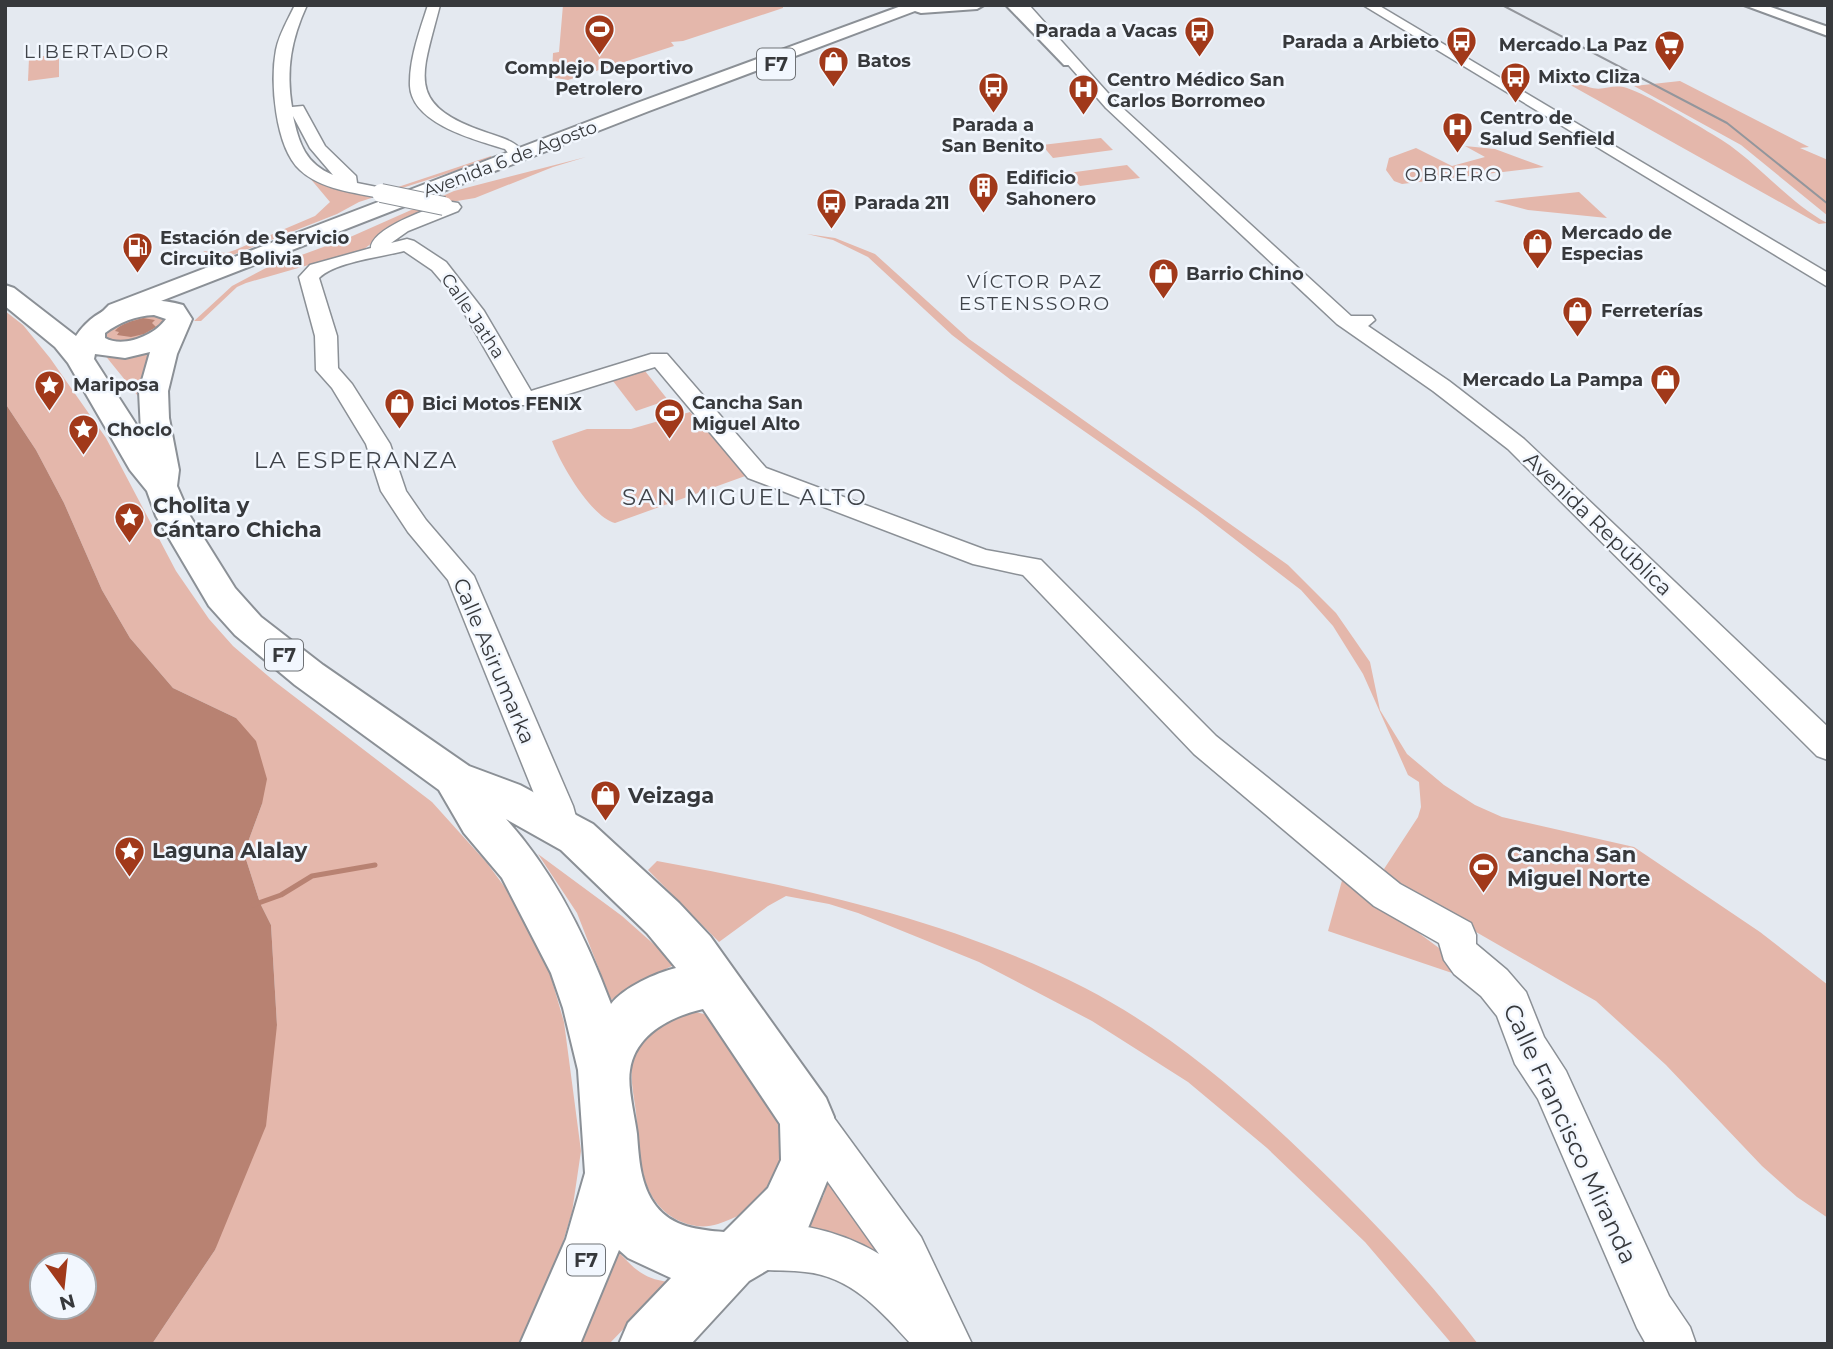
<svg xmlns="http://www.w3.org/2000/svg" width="1833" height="1349" font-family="Montserrat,sans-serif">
	<rect width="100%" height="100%" fill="#e4e9f0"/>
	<g fill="#e4b7ab">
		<polygon points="563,5 783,5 783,8 683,41 671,42 674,46 568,80 556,78 552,74 553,53 559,52"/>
		<polygon points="59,54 59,77 28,81 29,58"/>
		<path d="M1566 76 1586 80 1576 81C1601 97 1608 82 1627 88 1650 96 1690 121 1712 134 1755 158 1784 200 1827 223L1819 224 1556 77Z"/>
		<polygon points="1680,81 1809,147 1800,148 1828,160 1828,216 1741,145 1634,86"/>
		<polygon points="1101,138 1113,150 1053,158 1042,145"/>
		<polygon points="1465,146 1495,149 1544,167 1402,184 1394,181 1386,170 1389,158 1416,148 1452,166 1485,157"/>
		<polygon points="491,156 492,159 359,202 337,214 220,260 203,251 226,253 235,250 315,216 330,202 304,171 327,183 389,190"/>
		<polygon points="586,157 553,167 475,198 451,202 384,234 364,249 246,283 237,287 201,321 194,321 232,286 266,268 348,238 454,191"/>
		<polygon points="1127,165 1140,178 1080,186 1068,173"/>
		<polygon points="1579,192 1607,218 1528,210 1494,201"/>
		<polygon points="807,234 835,238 875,254 969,339 1288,565 1336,613 1370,662 1380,710 1407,754 1444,785 1475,805 1502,817 1634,847 1760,932 1828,985 1828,1218 1797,1197 1762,1166 1666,1065 1596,1001 1410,894 1393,881 1384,869 1418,817 1421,807 1419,782 1408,775 1363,674 1333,626 1301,590 1197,510 1011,380 952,335 868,257 833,240"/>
		<polygon points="5,311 23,325 50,358 106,438 176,571 209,619 233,646 274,681 432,802 487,863 520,908 546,960 564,1022 581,1151 572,1212 562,1245 550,1281 518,1344 152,1344 215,1250 277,1025 271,925 260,903 244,853 262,804 236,718 173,688 130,638 102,590 64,503 36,450 5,403"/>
		<polygon points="164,313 170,323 134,343 103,341 102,330 118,319"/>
		<polygon points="152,346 142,401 104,354"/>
		<polygon points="645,371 668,400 636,411 613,381"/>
		<path d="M690 412 748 475 615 523C591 517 560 463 552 441L587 429H631Z"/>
		<polygon points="538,854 622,916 676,964 645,979 611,1000 577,913"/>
		<path d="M657 861C804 888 951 920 1085 988 1168 1031 1241 1093 1307 1157 1368 1215 1427 1277 1478 1344H1452L1365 1242 1267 1148 1188 1082 1092 1021 979 962 858 913 829 904 786 896 768 906 719 942 648 870Z"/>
		<polygon points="1343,877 1439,948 1455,974 1328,931"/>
		<path d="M691 1011 704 1014 719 1024 783 1124C791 1152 780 1174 763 1197 753 1211 734 1218 718 1224 706 1228 694 1227 682 1222 638 1204 639 1152 636 1112 634 1097 630 1078 632 1064 633 1052 642 1034 652 1027 662 1020 679 1016 691 1011Z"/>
		<polygon points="828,1174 892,1268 802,1233 824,1195"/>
		<path d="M616 1249C633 1268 643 1279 669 1282L609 1344H580Z"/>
	</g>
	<g fill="#b88272" fill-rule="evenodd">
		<path d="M143 318 155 320 152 323 156 327 144 334 131 337 117 335 119 332 115 331C121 323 133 321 143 318Z"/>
		<path d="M5 403 36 450 64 503 102 590 130 638 173 688 236 718 256 741 267 779 262 804 244 853 260 903 271 925 277 1025 266 1126 215 1250 152 1344H5ZM42 1265H84V1307H42Z"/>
	</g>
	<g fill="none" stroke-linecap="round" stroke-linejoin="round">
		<polyline stroke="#b88272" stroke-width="5" points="253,905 281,895 312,876 375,865"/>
		<defs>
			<g id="secondary">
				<path d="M295 5H307C291 40 286 69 292 107L303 106 325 146 356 176 357 183 387 189 390 193 387 197 381 198C355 193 320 189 300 170 275 147 270 81 276 50 279 34 288 20 295 5ZM293 116 310 148 333 175C306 164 299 144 293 116Z"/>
				<path d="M428 5H440C422 76 404 104 485 132 502 138 515 140 526 155L524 158H512L505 149C476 140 412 124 410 86 409 59 420 30 428 5Z"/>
				<polygon points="1016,5 1029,5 1116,102 1351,316 1372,316 1375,320 1368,326 1449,381 1524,439 1828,727 1828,760 1817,756 1508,449 1433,391 1337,324 1106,108"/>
				<polygon points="1363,5 1378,5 1828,273 1828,287"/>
				<path d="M452 202 458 203 461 207 458 211 408 231 391 243 407 239 414 241 446 262 484 311 531 391 651 354H667L766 468 986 550 1041 560 1216 736 1400 884 1471 923 1476 935V944L1507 970 1526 992 1544 1037 1566 1071 1669 1296 1690 1327 1696 1344H1646L1637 1328 1538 1099 1515 1064 1497 1016 1481 996 1454 974 1444 960 1439 943 1374 906 1194 754 1023 575 973 564 748 478 655 367 533 405H517L455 297 432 270 404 251C381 257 335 262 319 278L337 336 338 368 352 384 390 444 406 491 426 520 474 576 573 806 580 831 575 841 563 845 551 841 539 806 448 580 408 532 381 491 366 444 332 388 316 370 315 336 299 277 310 265 371 248C371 228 434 206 452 202Z"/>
				<path d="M811 1101 826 1107 921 1237 972 1344H911C882 1312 851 1276 805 1272 781 1269 758 1273 735 1264L729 1248 735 1232C779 1214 839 1230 879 1254L796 1137 790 1122 796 1107Z"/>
			</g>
			<g id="primary">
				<path d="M904 5H984L977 9 921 13 915 11 649 111 125 315C116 323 111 328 98 325L94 320 109 305 637 103Z"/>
				<polygon points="1006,5 1021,5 1076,59 1078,62 1076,65 1064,65"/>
				<polygon points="1744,5 1765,5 1828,27 1828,36"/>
			</g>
			<path id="highway" d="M5 285 14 288 76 336C99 301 145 294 183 305L192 319 177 354 168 391 169 418 179 470 177 486 190 516 235 588 261 617 323 665 469 766 520 785 593 824 679 903 710 936 826 1098 834 1117 835 1162 808 1228 771 1268 749 1281 691 1344H619L628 1323 671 1278 628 1258 619 1250 580 1344H520L566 1239 585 1173 578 1070 563 1008 551 973 502 878 464 833 439 790 295 685 235 635 209 606 156 516 147 491 130 470 68 363 55 347 5 306ZM154 315 166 319C154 336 123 348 105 338V333C120 322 135 316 154 315ZM150 352 139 391 141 432 94 359 95 354 125 358ZM506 819 561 850 647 933 676 968C656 973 624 987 611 1004 586 937 554 872 506 819ZM703 1009 780 1124 781 1160 768 1188 724 1232C699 1230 672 1227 656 1206 640 1185 639 1159 637 1134 635 1117 627 1087 630 1070 635 1034 672 1016 703 1009Z"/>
		</defs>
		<use href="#secondary" stroke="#8b9096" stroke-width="3"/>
		<use href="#primary" stroke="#8b9096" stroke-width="4"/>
		<use href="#highway" stroke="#8b9096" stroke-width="4"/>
		<use href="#secondary" fill="#fff" fill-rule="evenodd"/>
		<use href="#primary" fill="#fff" fill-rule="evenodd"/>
		<use href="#highway" fill="#fff" fill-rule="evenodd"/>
		<polyline stroke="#93969c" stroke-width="2" points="1502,5 1727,123 1828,204"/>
		<defs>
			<polyline id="secondary-bridge" points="381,193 444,206"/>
		</defs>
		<use href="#secondary-bridge" stroke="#8b9096" stroke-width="20" stroke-linecap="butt"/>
		<use href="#secondary-bridge" stroke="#fff" stroke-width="18"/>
	</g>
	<defs>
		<symbol id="stadium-pin" viewBox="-11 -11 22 30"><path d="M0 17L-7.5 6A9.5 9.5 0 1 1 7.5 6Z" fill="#a1391a" stroke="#f2f7fe"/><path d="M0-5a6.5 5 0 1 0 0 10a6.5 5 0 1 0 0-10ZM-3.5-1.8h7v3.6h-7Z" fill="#fff"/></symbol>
		<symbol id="bus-pin" viewBox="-11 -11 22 30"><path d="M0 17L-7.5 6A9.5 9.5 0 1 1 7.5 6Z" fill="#a1391a" stroke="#f2f7fe"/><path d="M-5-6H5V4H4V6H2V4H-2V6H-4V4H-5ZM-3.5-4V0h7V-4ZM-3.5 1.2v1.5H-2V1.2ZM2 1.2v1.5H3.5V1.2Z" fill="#fff"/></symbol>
		<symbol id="supermarket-pin" viewBox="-11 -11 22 30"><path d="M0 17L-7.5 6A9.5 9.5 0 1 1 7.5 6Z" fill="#a1391a" stroke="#f2f7fe"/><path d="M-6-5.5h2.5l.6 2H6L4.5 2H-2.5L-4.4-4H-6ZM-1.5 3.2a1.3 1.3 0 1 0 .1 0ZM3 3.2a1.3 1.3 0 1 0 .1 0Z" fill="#fff"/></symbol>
		<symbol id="shop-pin" viewBox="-11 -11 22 30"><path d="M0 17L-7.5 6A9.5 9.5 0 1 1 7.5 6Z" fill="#a1391a" stroke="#f2f7fe"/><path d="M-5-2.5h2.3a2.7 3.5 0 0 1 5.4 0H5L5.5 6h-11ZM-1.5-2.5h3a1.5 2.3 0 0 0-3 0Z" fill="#fff"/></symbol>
		<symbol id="hospital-pin" viewBox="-11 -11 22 30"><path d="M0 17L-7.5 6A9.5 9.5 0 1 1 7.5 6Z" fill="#a1391a" stroke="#f2f7fe"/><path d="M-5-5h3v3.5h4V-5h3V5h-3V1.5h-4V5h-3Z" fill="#fff"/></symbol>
		<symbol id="building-pin" viewBox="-11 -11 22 30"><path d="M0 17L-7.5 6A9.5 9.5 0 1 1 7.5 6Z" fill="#a1391a" stroke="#f2f7fe"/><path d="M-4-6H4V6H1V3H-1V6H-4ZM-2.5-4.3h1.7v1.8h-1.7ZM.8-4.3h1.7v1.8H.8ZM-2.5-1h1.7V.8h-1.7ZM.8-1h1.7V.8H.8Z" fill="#fff"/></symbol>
		<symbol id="fuel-pin" viewBox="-11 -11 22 30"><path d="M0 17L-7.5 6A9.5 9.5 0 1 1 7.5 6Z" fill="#a1391a" stroke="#f2f7fe"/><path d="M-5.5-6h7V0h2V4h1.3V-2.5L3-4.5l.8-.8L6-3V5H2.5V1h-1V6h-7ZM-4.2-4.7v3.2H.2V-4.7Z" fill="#fff"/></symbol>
		<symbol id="sight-pin" viewBox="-11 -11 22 30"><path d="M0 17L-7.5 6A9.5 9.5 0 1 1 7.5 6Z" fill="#a1391a" stroke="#f2f7fe"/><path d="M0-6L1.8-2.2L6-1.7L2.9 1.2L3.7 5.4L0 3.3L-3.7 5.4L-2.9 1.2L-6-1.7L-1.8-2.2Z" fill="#fff"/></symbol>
	</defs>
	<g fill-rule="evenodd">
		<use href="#stadium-pin" x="582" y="12" width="35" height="47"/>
		<use href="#bus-pin" x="1182" y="14" width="35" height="47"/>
		<use href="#bus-pin" x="1444" y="24" width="35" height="47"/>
		<use href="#supermarket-pin" x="1652" y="28" width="35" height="47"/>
		<use href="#shop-pin" x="816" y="44" width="35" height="47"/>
		<use href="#bus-pin" x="1498" y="60" width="35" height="47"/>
		<use href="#bus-pin" x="976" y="70" width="35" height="47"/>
		<use href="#hospital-pin" x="1066" y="72" width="35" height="47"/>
		<use href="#hospital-pin" x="1440" y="110" width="35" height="47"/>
		<use href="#building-pin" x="966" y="170" width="35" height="47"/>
		<use href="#bus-pin" x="814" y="186" width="35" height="47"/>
		<use href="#shop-pin" x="1520" y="226" width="35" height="47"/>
		<use href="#fuel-pin" x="120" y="230" width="35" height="47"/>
		<use href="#shop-pin" x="1146" y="256" width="35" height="47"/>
		<use href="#shop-pin" x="1560" y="294" width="35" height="47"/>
		<use href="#shop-pin" x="1648" y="362" width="35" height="47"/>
		<use href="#sight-pin" x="32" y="368" width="35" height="47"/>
		<use href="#shop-pin" x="382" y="386" width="35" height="47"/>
		<use href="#stadium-pin" x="652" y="396" width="35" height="47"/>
		<use href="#sight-pin" x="66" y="412" width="35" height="47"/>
		<use href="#sight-pin" x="112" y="500" width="35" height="47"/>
		<use href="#shop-pin" x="588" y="778" width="35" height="47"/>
		<use href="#sight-pin" x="112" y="834" width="35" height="47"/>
		<use href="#stadium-pin" x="1466" y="850" width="35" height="47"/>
	</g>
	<g text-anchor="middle" stroke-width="5" stroke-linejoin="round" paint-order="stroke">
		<g font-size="18" font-weight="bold" fill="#37393c" stroke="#f2f7fe" text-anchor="start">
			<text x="1177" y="37" text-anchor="end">Parada a Vacas</text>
			<text x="1439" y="48" text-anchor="end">Parada a Arbieto</text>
			<text x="1647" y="51" text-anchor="end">Mercado La Paz</text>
			<text x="857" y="67">Batos</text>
			<text x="599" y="74" text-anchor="middle">Complejo Deportivo<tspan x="599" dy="21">Petrolero</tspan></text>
			<text x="1538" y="83">Mixto Cliza</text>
			<text x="1107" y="86">Centro Médico San<tspan x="1107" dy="21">Carlos Borromeo</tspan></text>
			<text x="1480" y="124">Centro de<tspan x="1480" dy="21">Salud Senfield</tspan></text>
			<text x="993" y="131" text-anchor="middle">Parada a<tspan x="993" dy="21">San Benito</tspan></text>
			<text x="1006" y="184">Edificio<tspan x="1006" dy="21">Sahonero</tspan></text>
			<text x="854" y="209">Parada 211</text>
			<text x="1561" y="239">Mercado de<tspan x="1561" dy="21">Especias</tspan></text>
			<text x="160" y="244">Estación de Servicio<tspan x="160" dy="21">Circuito Bolivia</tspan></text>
			<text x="1186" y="280">Barrio Chino</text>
			<text x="1601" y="317">Ferreterías</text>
			<text x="1643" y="386" text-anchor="end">Mercado La Pampa</text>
			<text x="73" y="391">Mariposa</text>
			<text x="692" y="409">Cancha San<tspan x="692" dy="21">Miguel Alto</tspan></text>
			<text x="422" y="410">Bici Motos FENIX</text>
			<text x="107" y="436">Choclo</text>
		</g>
		<g font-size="18" fill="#37393c" stroke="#f2f7fe">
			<text transform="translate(510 159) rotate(-21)" y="6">Avenida 6 de Agosto</text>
			<text transform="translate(473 316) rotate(56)" y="6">Calle Jatha</text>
		</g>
		<g font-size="19" letter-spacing="2" fill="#40444a" stroke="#f2f7fe">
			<text x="97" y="58">LIBERTADOR</text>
			<text x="1454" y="181">OBRERO</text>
			<text x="1035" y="288">VÍCTOR PAZ<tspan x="1035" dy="22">ESTENSSORO</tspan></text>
		</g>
		<g fill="#f2f7fe" stroke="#6f7276" stroke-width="2">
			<rect x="757" y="48.5" width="38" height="31" rx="5"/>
			<rect x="265" y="639.5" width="38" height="31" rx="5"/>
			<rect x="567" y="1244.5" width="38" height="31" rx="5"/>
		</g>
		<g font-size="19" font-weight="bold" fill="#37393c">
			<text x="776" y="71">F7</text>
			<text x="284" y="662">F7</text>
			<text x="586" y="1267">F7</text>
		</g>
		<g font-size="21" font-weight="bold" fill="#37393c" stroke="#f2f7fe" text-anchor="start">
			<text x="153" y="513">Cholita y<tspan x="153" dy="24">Cántaro Chicha</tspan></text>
			<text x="628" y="803">Veizaga</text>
			<text x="152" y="858">Laguna Alalay</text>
			<text x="1507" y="862">Cancha San<tspan x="1507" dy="24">Miguel Norte</tspan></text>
		</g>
		<g font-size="21" fill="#37393c" stroke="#f2f7fe">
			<text transform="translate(1598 524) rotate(44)" y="7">Avenida República</text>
			<text transform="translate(494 661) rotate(67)" y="7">Calle Asirumarka</text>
		</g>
		<g font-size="23" letter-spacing="2" fill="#40444a" stroke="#f2f7fe">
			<text x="356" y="468">LA ESPERANZA</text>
			<text x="745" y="505">SAN MIGUEL ALTO</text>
		</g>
		<g font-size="24" fill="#37393c" stroke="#f2f7fe">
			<text transform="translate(1570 1134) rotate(65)" y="8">Calle Francisco Miranda</text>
		</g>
	</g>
	<rect width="1833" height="1349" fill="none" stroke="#37393c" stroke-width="14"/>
	<g transform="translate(63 1286) rotate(165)"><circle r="33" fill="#f2f7fe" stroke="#a7abb0" stroke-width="2"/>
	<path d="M0-5L12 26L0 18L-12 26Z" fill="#a1391a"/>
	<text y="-10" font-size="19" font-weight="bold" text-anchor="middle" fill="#37393c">N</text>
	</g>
</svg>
